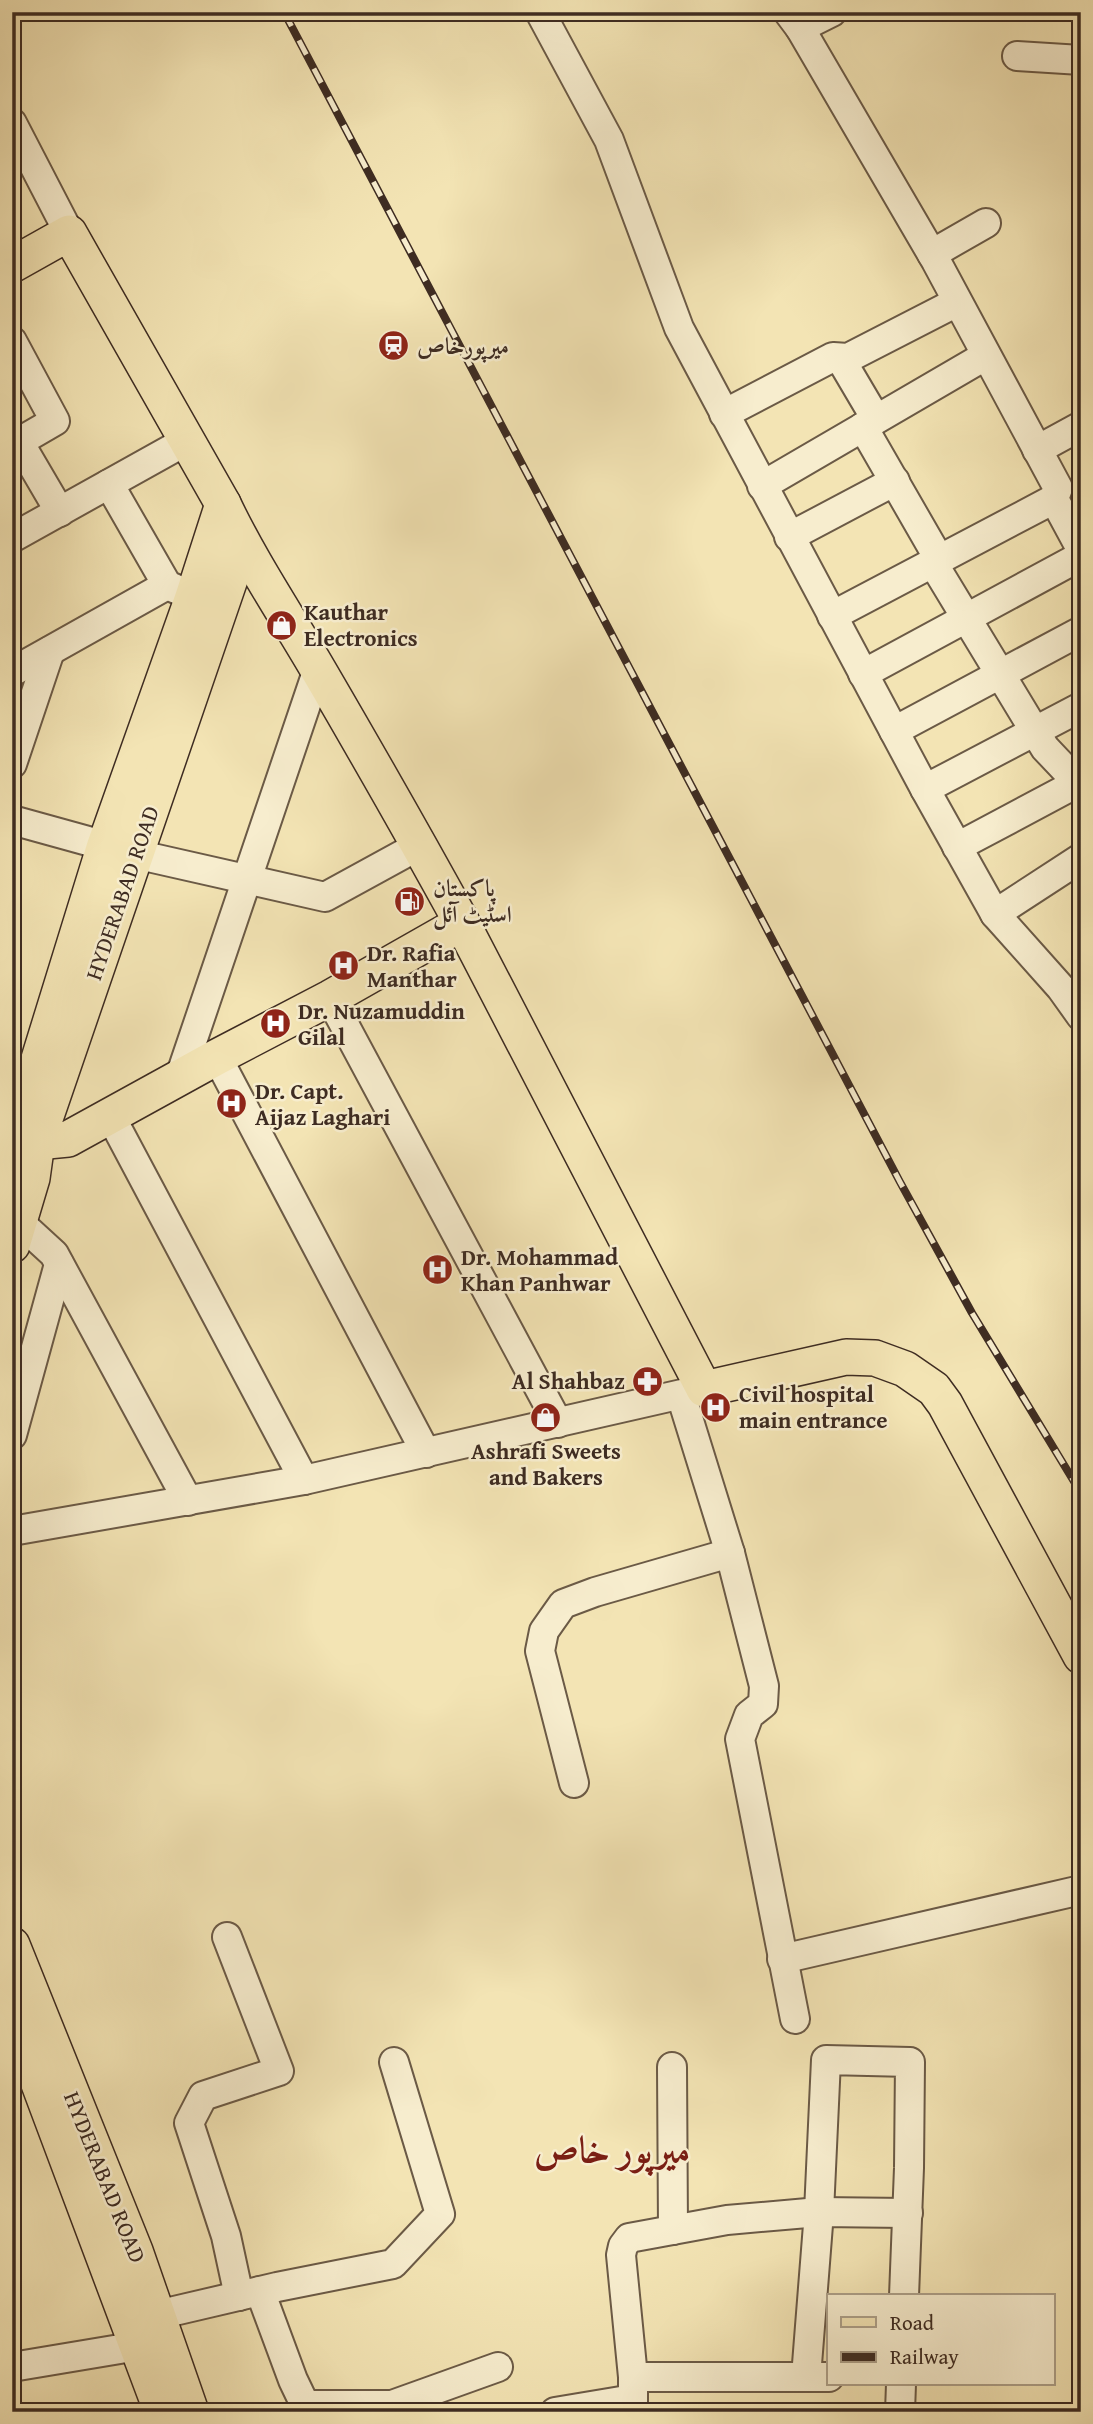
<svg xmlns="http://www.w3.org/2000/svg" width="1093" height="2424" font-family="'Gentium Book Plus',Amiri,serif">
	<rect width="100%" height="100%" fill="#f3e4b4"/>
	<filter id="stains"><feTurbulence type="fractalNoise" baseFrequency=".00286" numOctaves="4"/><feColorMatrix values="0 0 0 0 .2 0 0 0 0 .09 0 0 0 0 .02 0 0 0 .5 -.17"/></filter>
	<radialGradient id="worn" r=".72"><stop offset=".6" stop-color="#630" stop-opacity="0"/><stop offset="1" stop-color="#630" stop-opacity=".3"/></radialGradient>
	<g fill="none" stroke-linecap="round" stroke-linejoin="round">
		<defs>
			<g id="minor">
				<polyline points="540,12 609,140 679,328 925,789 995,914 1061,988 1081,1016"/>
				<polyline points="788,12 800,28 936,261 1058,488 1054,499 1081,549"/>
				<polyline points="800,28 832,12"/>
				<polyline points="1017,56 1081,60"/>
				<polyline points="12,123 69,233"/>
				<polyline points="932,254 986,223"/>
				<polyline points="12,341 55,421 12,446"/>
				<polyline points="840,358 876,419"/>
				<polyline points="724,414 833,357 848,358 957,302"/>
				<polyline points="863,427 939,559"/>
				<polyline points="19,442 60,512"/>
				<polyline points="1037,450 1081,426"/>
				<polyline points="109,484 167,585 183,592"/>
				<polyline points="762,486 985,356"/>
				<polyline points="789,537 895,481"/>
				<polyline points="12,538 186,441"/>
				<polyline points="933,563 1045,748 1081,786"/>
				<polyline points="832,616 1054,499"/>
				<polyline points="12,672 167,585"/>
				<polyline points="863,674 1081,556"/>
				<polyline points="894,731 1081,631"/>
				<polyline points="12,764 50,651"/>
				<polyline points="925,789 1081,707"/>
				<polyline points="12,820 135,854 325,897 420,845"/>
				<polyline points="957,847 1081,781"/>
				<polyline points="995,914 1081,858"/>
				<polyline points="330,998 558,1423"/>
				<polyline points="217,1057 426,1453"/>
				<polyline points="180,1077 318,669"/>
				<polyline points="110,1115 304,1480"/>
				<polyline points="18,1221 54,1254 188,1501"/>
				<polyline points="681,1395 730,1553 764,1686 763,1704 749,1715 740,1739 795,2019"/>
				<polyline points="12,1435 59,1264"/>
				<polyline points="12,1531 304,1480 704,1389"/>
				<polyline points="574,1783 540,1651 544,1631 563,1604 595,1592 730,1553"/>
				<polyline points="227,1937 279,2071 203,2096 189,2123 226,2236 239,2296"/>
				<polyline points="782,1959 1081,1890"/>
				<polyline points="672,2067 673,2230"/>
				<polyline points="260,2291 293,2380 305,2405 392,2405 498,2367"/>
				<polyline points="157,2315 277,2287 393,2264 440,2214 394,2062"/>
				<polyline points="12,2367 138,2346"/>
				<polyline points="633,2377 829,2377"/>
				<polyline points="806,2377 819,2212 826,2060 910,2062 909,2168 904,2296"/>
				<polyline points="555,2412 633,2399"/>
				<polyline points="633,2412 633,2377 621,2255 623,2246 629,2238 727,2220 819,2212 908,2213"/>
				<polyline points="900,2412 901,2384"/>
			</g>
			<g id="major">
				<path d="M12 265 69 233 223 504C251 563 287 616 319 671 368 755 416 839 462 923"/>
				<polyline points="12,1125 22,1114 105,845 193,597 223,504"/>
				<polyline points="12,1137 37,1142 68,1139 217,1057 330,998 462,923 704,1389 846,1357 875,1358 905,1369 934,1389 945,1404 1081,1656"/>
				<polyline points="12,1245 32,1178 37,1142 242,544"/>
				<polyline points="12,1945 135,2251 191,2412"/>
				<polyline points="12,2012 162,2412"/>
			</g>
		</defs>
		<use href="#minor" stroke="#6b5a46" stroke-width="32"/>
		<use href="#major" stroke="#3e2c22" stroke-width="38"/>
		<use href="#minor" stroke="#f7edce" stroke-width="28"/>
		<use href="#major" stroke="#f3e4b4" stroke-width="35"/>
		<defs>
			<polyline id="rail" points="284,12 900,1182 972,1313 1081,1493"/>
		</defs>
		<use href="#rail" stroke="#3e2c22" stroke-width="8"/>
		<use href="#rail" stroke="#f7edce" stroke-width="5" stroke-dasharray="16" stroke-linecap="butt"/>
	</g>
	<defs>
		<symbol id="station-disc" viewBox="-11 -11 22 22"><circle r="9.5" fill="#8f2418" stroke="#f7edce"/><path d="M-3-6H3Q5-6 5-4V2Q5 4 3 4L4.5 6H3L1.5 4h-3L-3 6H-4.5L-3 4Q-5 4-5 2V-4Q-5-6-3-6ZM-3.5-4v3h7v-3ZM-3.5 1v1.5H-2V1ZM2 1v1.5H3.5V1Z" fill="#fff"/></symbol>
		<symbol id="shop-disc" viewBox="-11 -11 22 22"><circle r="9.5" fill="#8f2418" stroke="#f7edce"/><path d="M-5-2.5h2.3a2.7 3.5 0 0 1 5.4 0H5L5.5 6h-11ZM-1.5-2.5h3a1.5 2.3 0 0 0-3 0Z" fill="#fff"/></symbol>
		<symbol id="fuel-disc" viewBox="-11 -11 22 22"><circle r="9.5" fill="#8f2418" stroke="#f7edce"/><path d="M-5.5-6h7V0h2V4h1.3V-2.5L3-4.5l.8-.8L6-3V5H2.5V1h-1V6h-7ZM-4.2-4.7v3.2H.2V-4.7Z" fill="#fff"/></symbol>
		<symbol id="hospital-disc" viewBox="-11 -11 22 22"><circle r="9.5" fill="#8f2418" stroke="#f7edce"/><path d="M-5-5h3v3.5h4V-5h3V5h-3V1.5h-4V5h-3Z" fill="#fff"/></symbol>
		<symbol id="pharmacy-disc" viewBox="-11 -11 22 22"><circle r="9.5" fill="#8f2418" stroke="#f7edce"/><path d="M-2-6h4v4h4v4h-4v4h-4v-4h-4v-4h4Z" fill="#fff"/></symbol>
	</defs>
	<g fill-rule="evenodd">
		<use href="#station-disc" x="376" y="328" width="35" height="35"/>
		<use href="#shop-disc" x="264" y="608" width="35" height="35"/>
		<use href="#fuel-disc" x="392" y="884" width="35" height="35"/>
		<use href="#hospital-disc" x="326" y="948" width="35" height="35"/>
		<use href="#hospital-disc" x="258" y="1006" width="35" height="35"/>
		<use href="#hospital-disc" x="214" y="1086" width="35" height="35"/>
		<use href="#hospital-disc" x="420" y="1252" width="35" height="35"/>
		<use href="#pharmacy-disc" x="630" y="1364" width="35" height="35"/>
		<use href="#hospital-disc" x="698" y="1390" width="35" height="35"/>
		<use href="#shop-disc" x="528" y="1400" width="35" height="35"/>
	</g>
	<g text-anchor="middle" stroke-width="5" stroke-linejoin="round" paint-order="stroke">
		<g font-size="23" font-weight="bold" fill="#3e2c22" stroke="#f7edce" text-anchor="start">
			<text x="417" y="354">ميرپورخاص</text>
			<text x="304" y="620">Kauthar<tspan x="304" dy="26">Electronics</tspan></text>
			<text x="433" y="896">پاکستان<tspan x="433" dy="26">اسٹیٹ آئل</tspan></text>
			<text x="367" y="961">Dr. Rafia<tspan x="367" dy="26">Manthar</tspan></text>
			<text x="298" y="1019">Dr. Nuzamuddin<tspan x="298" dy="26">Gilal</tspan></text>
			<text x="255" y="1099">Dr. Capt.<tspan x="255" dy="26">Aijaz Laghari</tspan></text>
			<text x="461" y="1265">Dr. Mohammad<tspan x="461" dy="26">Khan Panhwar</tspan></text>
			<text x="625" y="1389" text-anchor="end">Al Shahbaz</text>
			<text x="739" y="1402">Civil hospital<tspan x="739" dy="26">main entrance</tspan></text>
			<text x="546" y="1459" text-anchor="middle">Ashrafi Sweets<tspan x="546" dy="26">and Bakers</tspan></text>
		</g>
		<g font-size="23" fill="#3e2c22" stroke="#f7edce">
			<text transform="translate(122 893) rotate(-71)" y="8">HYDERABAD ROAD</text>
			<text transform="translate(105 2177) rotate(68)" y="8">HYDERABAD ROAD</text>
		</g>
		<g font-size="37" font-weight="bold" fill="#7a1f14" stroke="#f7edce">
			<text x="612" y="2162">میرپور خاص</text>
		</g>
	</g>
	<rect width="1093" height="2424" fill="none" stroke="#f3e4b4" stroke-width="42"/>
	<rect x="14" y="14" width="1065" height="2396" fill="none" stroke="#3e2c22" stroke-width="3.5"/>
	<rect x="21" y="21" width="1051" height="2382" fill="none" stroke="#3e2c22" stroke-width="2"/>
	<rect x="827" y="2294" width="228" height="91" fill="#f7edce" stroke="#ada089" stroke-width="2"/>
	<rect x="841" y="2317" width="35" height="10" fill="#f3e4b4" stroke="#ada089" stroke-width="2"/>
	<text x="890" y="2330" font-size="21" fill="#3e2c22">Road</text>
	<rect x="841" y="2352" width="35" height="10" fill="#3e2c22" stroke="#ada089" stroke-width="2"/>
	<text x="890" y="2364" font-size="21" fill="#3e2c22">Railway</text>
	<rect width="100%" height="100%" filter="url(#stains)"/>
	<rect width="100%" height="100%" fill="url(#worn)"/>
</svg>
